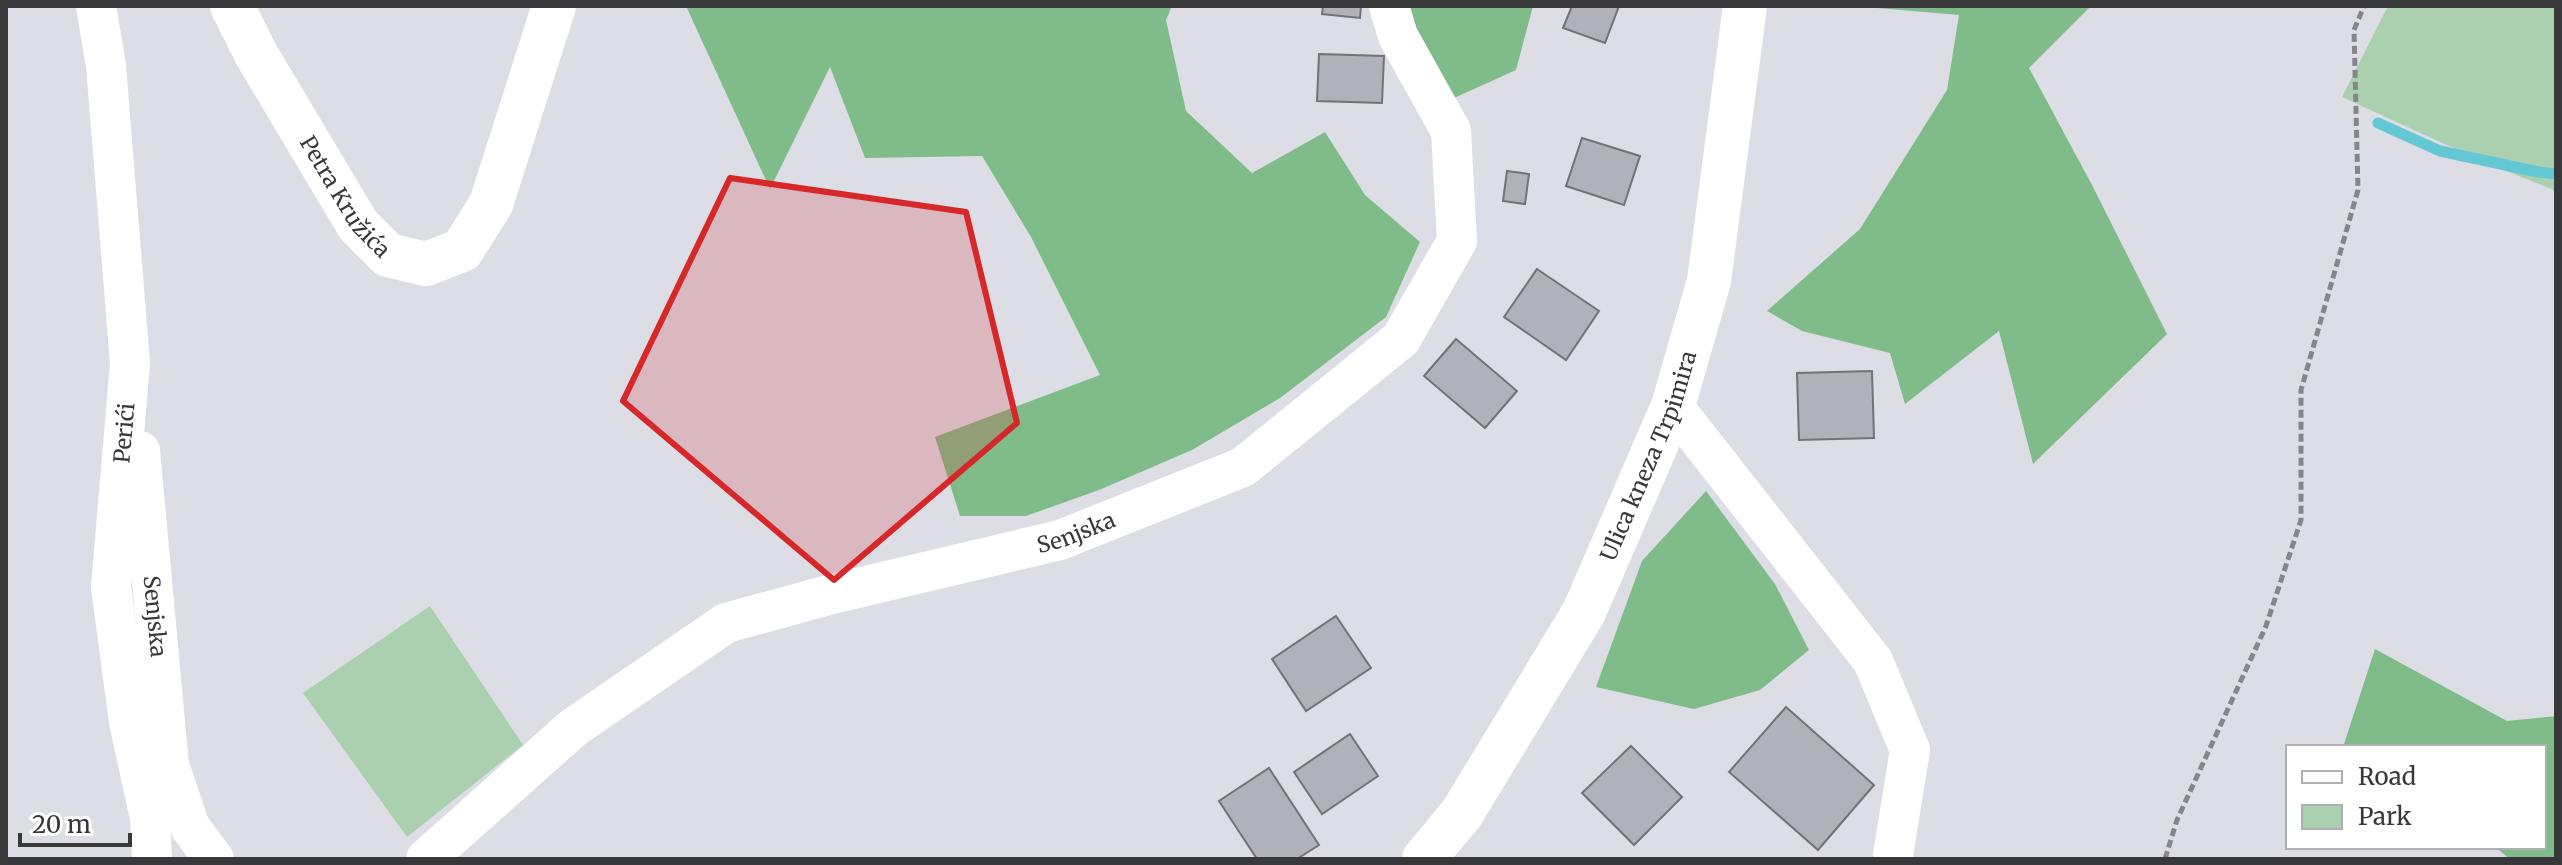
<svg xmlns="http://www.w3.org/2000/svg" width="2562" height="865" font-family="Merriweather,serif">
	<rect width="100%" height="100%" fill="#dddde5"/>
	<g fill="#abd0b0">
		<polygon points="2388,6 2556,6 2556,191 2484,162 2342,97"/>
		<polygon points="430,606 523,745 407,837 303,693"/>
	</g>
	<g fill="#80bc8a">
		<polygon points="686,6 1172,6 1166,20 1186,111 1252,173 1325,132 1365,195 1420,242 1386,317 1280,398 1192,450 1099,490 1026,516 960,516 935,437 1100,375 1031,237 982,156 865,158 830,67 770,189"/>
		<polygon points="1407,6 1533,6 1516,70 1454,98 1403,10"/>
		<polygon points="1854,6 2091,6 2029,68 2092,185 2167,334 2033,464 1999,331 1905,404 1890,353 1802,331 1767,311 1860,229 1947,90 1959,15"/>
		<polygon points="1706,491 1775,584 1809,650 1760,690 1694,709 1596,687 1642,561"/>
		<polygon points="2375,649 2507,721 2556,716 2556,859 2510,859 2495,847 2544,847 2544,747 2343,747"/>
	</g>
	<g fill="none" stroke-linecap="round" stroke-linejoin="round">
		<polyline stroke="#63c8d3" stroke-width="11" points="2378,123 2440,151 2538,172 2556,174"/>
	</g>
	<g fill="#b1b1b9" stroke="#737279" stroke-width="2">
		<polygon points="1323,6 1361,6 1360,18 1322,14"/>
		<polygon points="1572,6 1619,6 1605,43 1563,28"/>
		<polygon points="1319,54 1384,56 1382,103 1317,101"/>
		<polygon points="1582,138 1640,156 1624,205 1566,186"/>
		<polygon points="1507,171 1529,174 1525,204 1503,201"/>
		<polygon points="1537,269 1599,311 1566,360 1504,317"/>
		<polygon points="1456,339 1517,391 1485,428 1424,376"/>
		<polygon points="1872,371 1874,438 1799,440 1797,373"/>
		<polygon points="1336,616 1371,668 1306,711 1272,659"/>
		<polygon points="1786,707 1874,785 1818,850 1729,772"/>
		<polygon points="1350,734 1378,776 1322,814 1294,772"/>
		<polygon points="1631,746 1682,797 1634,845 1582,793"/>
		<polygon points="1269,768 1319,845 1297,859 1257,859 1219,801"/>
	</g>
	<g fill="none" stroke-linecap="round" stroke-linejoin="round">
		<polyline stroke="#85858a" stroke-width="5" stroke-dasharray="8 4" stroke-linecap="butt" points="2165,859 2177,820 2266,626 2301,520 2301,390 2358,190 2354,30 2364,6"/>
		<g stroke="#fff" stroke-width="40">
			<polyline points="96,6 106,66 130,363 111,587 129,722 150,818 152,859"/>
			<polyline points="1673,406 1873,661 1910,750 1893,855 1894,859"/>
			<path id="s1" d="M140 451 169 765 190 827 214 859"/>
			<path id="s2" d="M426 859 573 728 726 623 832 594 1060 540 1243 467 1401 339 1457 241 1451 131 1398 36 1389 6"/>
		</g>
		<g stroke="#fff" stroke-width="44">
			<path id="s3" d="M232 6 256 54 358 225 388 255 426 264 462 250 491 204 554 6"/>
			<path id="s4" d="M1424 859 1462 813 1584 612 1673 406 1709 281 1745 6"/>
		</g>
	</g>
	<path fill="#d62828" fill-opacity="0.2" stroke="#d62828" stroke-width="6" stroke-linejoin="round" d="M730 178 966 212 1017 423 834 580 623 401Z"/>
	<g text-anchor="middle" stroke-width="8" stroke-linejoin="round" paint-order="stroke">
		<g font-size="22" fill="#38383b" stroke="#fff">
			<text dy="8" stroke="none"><textPath href="#s3" startOffset="222">Petra Kružića</textPath></text>
			<text transform="translate(124 433) rotate(-85)" y="8">Perići</text>
			<text dy="8" stroke="none"><textPath href="#s4" startOffset="464">Ulica kneza Trpimira</textPath></text>
			<text dy="8" stroke="none"><textPath href="#s2" startOffset="744">Senjska</textPath></text>
			<text dy="8" stroke="none"><textPath href="#s1" startOffset="166">Senjska</textPath></text>
		</g>
	</g>
	<rect width="2562" height="865" fill="none" stroke="#38383b" stroke-width="16"/>
	<rect x="2286" y="745" width="260" height="104" fill="#ffffff" stroke="#afafb1" stroke-width="2"/>
	<rect x="2302" y="771" width="40" height="12" fill="#ffffff" stroke="#afafb1" stroke-width="2"/>
	<text x="2358" y="785" font-size="24" fill="#38383b">Road</text>
	<rect x="2302" y="805" width="40" height="24" fill="#abd0b0" stroke="#afafb1" stroke-width="2"/>
	<text x="2358" y="825" font-size="24" fill="#38383b">Park</text>
	<path d="M20 833v12h110v-12" fill="none" stroke="#38383b" stroke-width="4"/>
	<text x="32" y="833" font-size="24" fill="#38383b" stroke="#ffffff" stroke-width="6" paint-order="stroke">20 m</text>
</svg>
